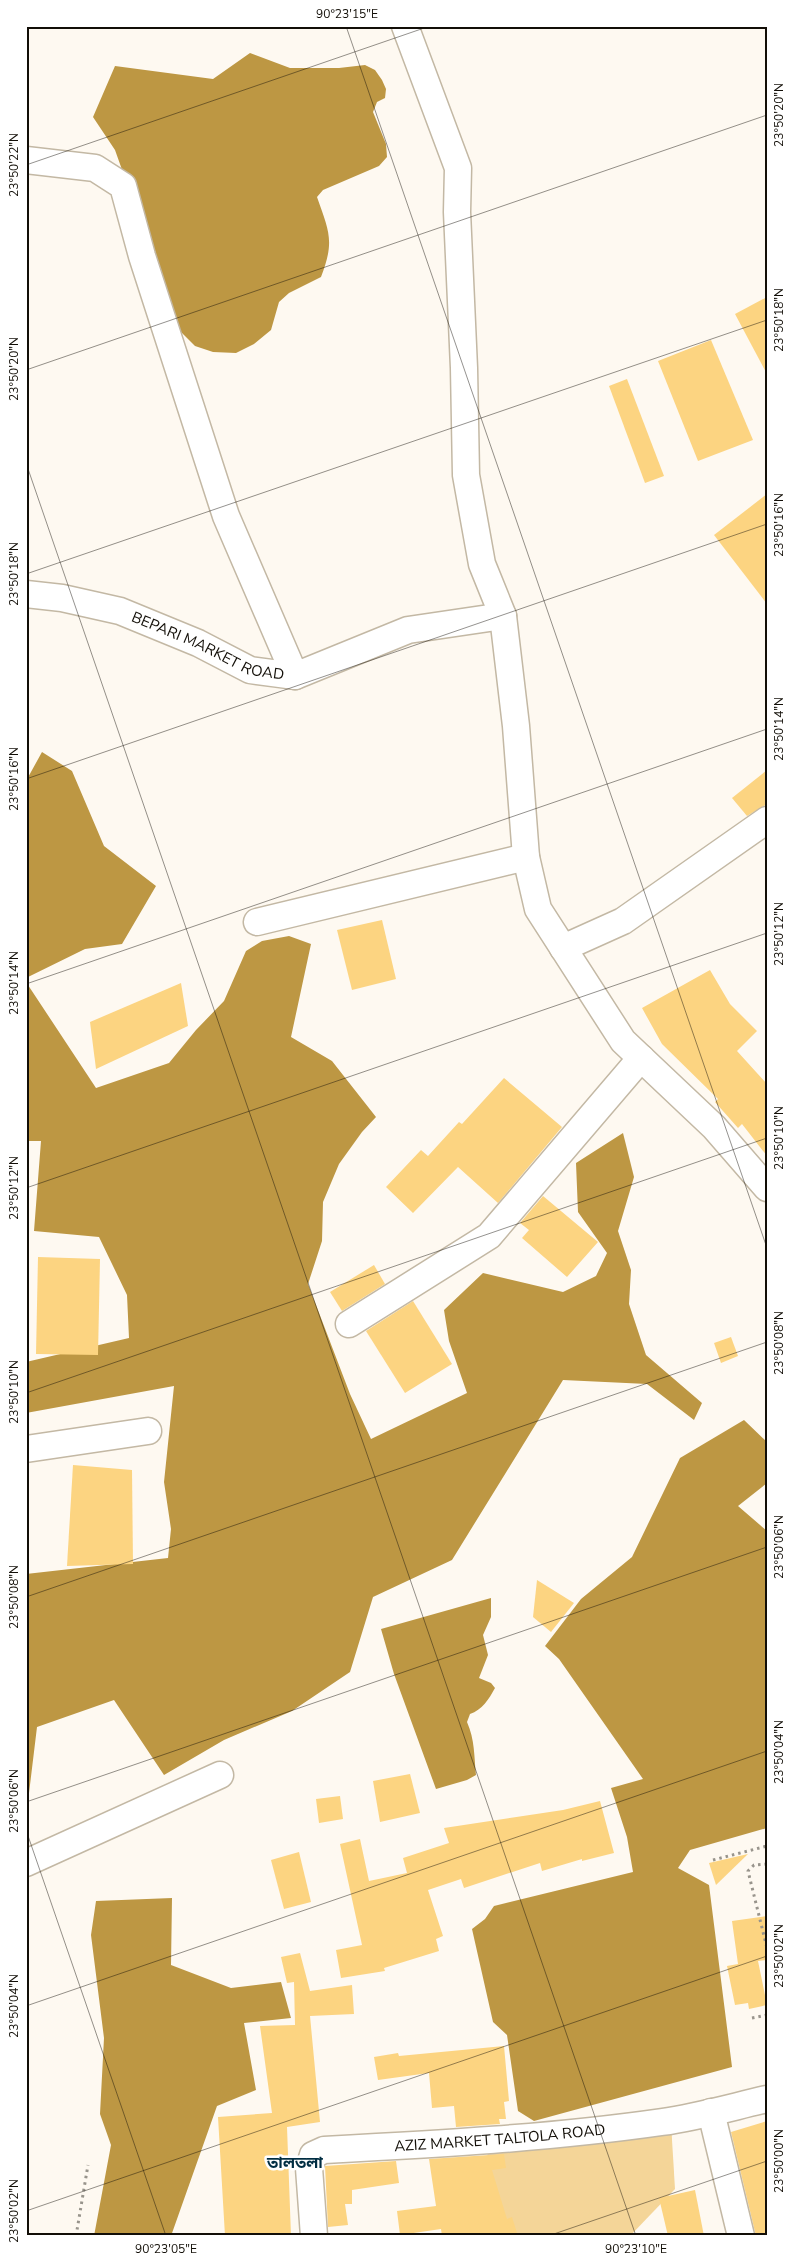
<svg xmlns="http://www.w3.org/2000/svg" width="793" height="2262" font-family="'Nunito Sans','Noto Sans Bengali',sans-serif">
	<rect width="100%" height="100%" fill="#fef9f1"/>
	<polygon fill="#f4d598" points="671,2123 675,2189 630,2236 514,2236 490,2222 487,2143"/>
	<g fill="#bd9743">
		<path d="M250 53 290 68H339L365 65 375 70 382 80 386 89 385 98 377 102 373 112 386 144 387 157 379 166 323 190 317 197C329 231 335 241 321 277L289 293 279 302 271 330 254 344 236 353 213 352 195 346 179 330 115 150 93 117 115 66 213 79Z"/>
		<polygon points="42,752 72,771 104,846 156,886 122,944 85,949 26,978 26,781"/>
		<polygon points="289,936 311,944 291,1037 332,1061 376,1117 362,1132 339,1164 323,1202 322,1241 308,1284 350,1394 371,1439 467,1393 449,1341 444,1310 483,1273 563,1292 596,1276 607,1253 578,1212 576,1163 623,1133 634,1177 618,1231 631,1270 629,1304 646,1355 702,1403 694,1420 647,1384 563,1380 452,1560 373,1597 350,1672 292,1711 224,1740 164,1775 114,1700 37,1727 26,1818 26,1574 168,1558 171,1529 164,1482 174,1386 26,1413 26,1362 129,1338 127,1295 99,1237 34,1231 41,1141 26,1141 26,982 96,1088 169,1063 196,1030 224,1001 246,951 262,941"/>
		<polygon points="744,1420 767,1442 767,1483 738,1506 767,1531 767,1828 690,1850 678,1868 709,1885 732,2067 534,2121 518,2111 507,2035 493,2022 472,1929 485,1919 494,1906 633,1872 627,1837 611,1788 643,1779 559,1659 545,1646 581,1599 632,1557 680,1458"/>
		<path d="M491 1598V1617L483 1635 488 1655 479 1678 491 1683 495 1688C489 1699 482 1710 470 1714L467 1722C475 1740 474 1756 476 1775L467 1780 436 1789 394 1674 381 1629Z"/>
		<polygon points="172,1898 171,1965 231,1988 281,1982 291,2018 244,2023 256,2090 217,2106 171,2236 94,2236 111,2145 100,2114 104,2038 91,1935 96,1901"/>
	</g>
	<g fill="#fcd481">
		<polygon points="767,297 767,374 735,314"/>
		<polygon points="711,340 753,440 698,461 658,361"/>
		<polygon points="627,379 664,476 645,483 609,386"/>
		<polygon points="767,494 767,604 714,535"/>
		<polygon points="767,770 767,804 747,816 732,798"/>
		<polygon points="382,920 396,979 352,990 337,930"/>
		<polygon points="710,970 730,1004 757,1031 737,1051 767,1084 767,1156 742,1124 738,1128 715,1102 718,1099 662,1044 642,1008"/>
		<polygon points="181,983 188,1026 96,1069 90,1022"/>
		<polygon points="504,1078 562,1127 498,1203 458,1167 413,1213 386,1187 421,1150 428,1156 459,1122 462,1124"/>
		<polygon points="543,1196 598,1242 567,1277 522,1238 529,1230 520,1223"/>
		<polygon points="38,1257 100,1259 98,1355 36,1354"/>
		<polygon points="374,1265 385,1284 342,1311 330,1292"/>
		<polygon points="413,1301 452,1364 405,1393 366,1331"/>
		<polygon points="731,1337 738,1356 721,1363 714,1343"/>
		<polygon points="73,1465 132,1470 133,1564 67,1566"/>
		<polygon points="537,1580 574,1603 551,1632 533,1617"/>
		<polygon points="410,1774 420,1813 380,1822 373,1781"/>
		<polygon points="340,1796 343,1819 319,1823 316,1799"/>
		<polygon points="600,1801 614,1853 582,1861 582,1859 542,1871 540,1863 464,1888 461,1879 428,1890 443,1936 436,1939 439,1951 384,1968 385,1971 341,1978 336,1950 362,1945 340,1844 360,1839 369,1881 407,1873 403,1858 449,1843 444,1828 563,1810"/>
		<polygon points="299,1852 311,1902 284,1909 271,1860"/>
		<polygon points="748,1854 716,1885 709,1863"/>
		<polygon points="767,1916 767,1960 758,1961 767,2005 749,2009 748,2003 735,2005 727,1966 738,1964 732,1921"/>
		<polygon points="300,1953 310,1991 352,1985 354,2014 310,2016 320,2122 287,2127 291,2236 225,2236 218,2117 272,2113 260,2026 295,2025 294,1982 287,1983 281,1957"/>
		<polygon points="504,2046 509,2101 504,2102 506,2119 499,2119 500,2124 456,2127 454,2106 432,2108 429,2073 378,2080 374,2057 398,2053 399,2056"/>
		<polygon points="767,2121 767,2236 756,2236 731,2132"/>
		<polygon points="504,2154 506,2168 492,2170 507,2219 512,2217 518,2236 442,2236 441,2229 400,2235 397,2211 436,2206 429,2159"/>
		<polygon points="396,2161 399,2183 352,2190 352,2204 345,2204 348,2225 328,2227 325,2166"/>
		<polygon points="695,2190 704,2236 668,2236 659,2198"/>
	</g>
	<g fill="none" stroke-linecap="round" stroke-linejoin="round">
		<defs>
			<g id="minor">
				<polyline points="405,26 458,168 457,212 464,368 466,475 482,564 503,616 516,726 526,857 538,909 623,1041 714,1127 767,1188"/>
				<polyline points="26,160 95,168 123,186 142,256 226,516 295,676"/>
				<path id="s1" d="M26 594 62 598 120 611 198 643 250 670 295 676 408 630 503 616"/>
				<polyline points="257,922 526,857"/>
				<polyline points="563,948 623,921 767,820"/>
				<polyline points="349,1324 489,1236 641,1058"/>
				<polyline points="26,1449 148,1431"/>
				<polyline points="26,1863 220,1775"/>
				<polyline points="711,2112 741,2236"/>
				<path id="s2" d="M314 2236 309 2168 313 2155 324 2150C437 2144 550 2138 662 2122 698 2117 732 2107 767 2099"/>
			</g>
		</defs>
		<use href="#minor" stroke="#c3b8a4" stroke-width="29"/>
		<g stroke="#98948c" stroke-width="3" stroke-dasharray="2.5 4" stroke-linecap="butt">
			<polyline points="713,1860 767,1846"/>
			<polyline points="767,1864 754,1865 748,1871 767,1948"/>
			<polyline points="752,2018 767,2015"/>
			<polyline points="76,2236 88,2165"/>
		</g>
		<use href="#minor" stroke="#fff" stroke-width="26"/>
	</g>
	<path fill="none" stroke="#120e07" stroke-width="1" stroke-opacity="0.45" d="M346 26 767 1248M26 165 430 26M26 370 767 115M26 463 636 2236M26 574 767 320M26 779 767 524M26 984 767 729M26 1188 767 933M26 1393 767 1138M26 1597 767 1342M26 1802 767 1547M26 1830 166 2236M26 2006 767 1751M26 2211 767 1956M548 2236 767 2161"/>
	<g text-anchor="middle" stroke-width="5" stroke-linejoin="round" paint-order="stroke">
		<g font-size="15" fill="#120e07" stroke="#fff">
			<text dy="5" stroke="none"><textPath href="#s1" startOffset="191">BEPARI MARKET ROAD</textPath></text>
			<text dy="5" stroke="none"><textPath href="#s2" startOffset="270">AZIZ MARKET TALTOLA ROAD</textPath></text>
		</g>
		<g font-size="16" font-weight="bold" fill="#002d42" stroke="#fff">
			<text x="295" y="2168">তালতলা</text>
		</g>
	</g>
	<rect width="793" height="2262" fill="none" stroke="#ffffff" stroke-width="55"/>
	<rect x="28" y="28" width="738" height="2206" fill="none" stroke="#120e07" stroke-width="2"/>
	<g font-size="12" text-anchor="middle" fill="#120e07">
		<text x="347" y="18">90°23'15"E</text>
		<text transform="translate(779 115) rotate(-90)" y="4">23°50'20"N</text>
		<text transform="translate(14 165) rotate(-90)" y="4">23°50'22"N</text>
		<text transform="translate(779 320) rotate(-90)" y="4">23°50'18"N</text>
		<text transform="translate(14 369) rotate(-90)" y="4">23°50'20"N</text>
		<text transform="translate(779 525) rotate(-90)" y="4">23°50'16"N</text>
		<text transform="translate(14 574) rotate(-90)" y="4">23°50'18"N</text>
		<text transform="translate(779 729) rotate(-90)" y="4">23°50'14"N</text>
		<text transform="translate(14 779) rotate(-90)" y="4">23°50'16"N</text>
		<text transform="translate(779 934) rotate(-90)" y="4">23°50'12"N</text>
		<text transform="translate(14 983) rotate(-90)" y="4">23°50'14"N</text>
		<text transform="translate(779 1138) rotate(-90)" y="4">23°50'10"N</text>
		<text transform="translate(14 1188) rotate(-90)" y="4">23°50'12"N</text>
		<text transform="translate(779 1343) rotate(-90)" y="4">23°50'08"N</text>
		<text transform="translate(14 1392) rotate(-90)" y="4">23°50'10"N</text>
		<text transform="translate(779 1547) rotate(-90)" y="4">23°50'06"N</text>
		<text transform="translate(14 1597) rotate(-90)" y="4">23°50'08"N</text>
		<text transform="translate(779 1752) rotate(-90)" y="4">23°50'04"N</text>
		<text transform="translate(14 1801) rotate(-90)" y="4">23°50'06"N</text>
		<text transform="translate(779 1956) rotate(-90)" y="4">23°50'02"N</text>
		<text transform="translate(14 2006) rotate(-90)" y="4">23°50'04"N</text>
		<text transform="translate(779 2161) rotate(-90)" y="4">23°50'00"N</text>
		<text transform="translate(14 2211) rotate(-90)" y="4">23°50'02"N</text>
		<text x="166" y="2253">90°23'05"E</text>
		<text x="636" y="2253">90°23'10"E</text>
	</g>
</svg>
